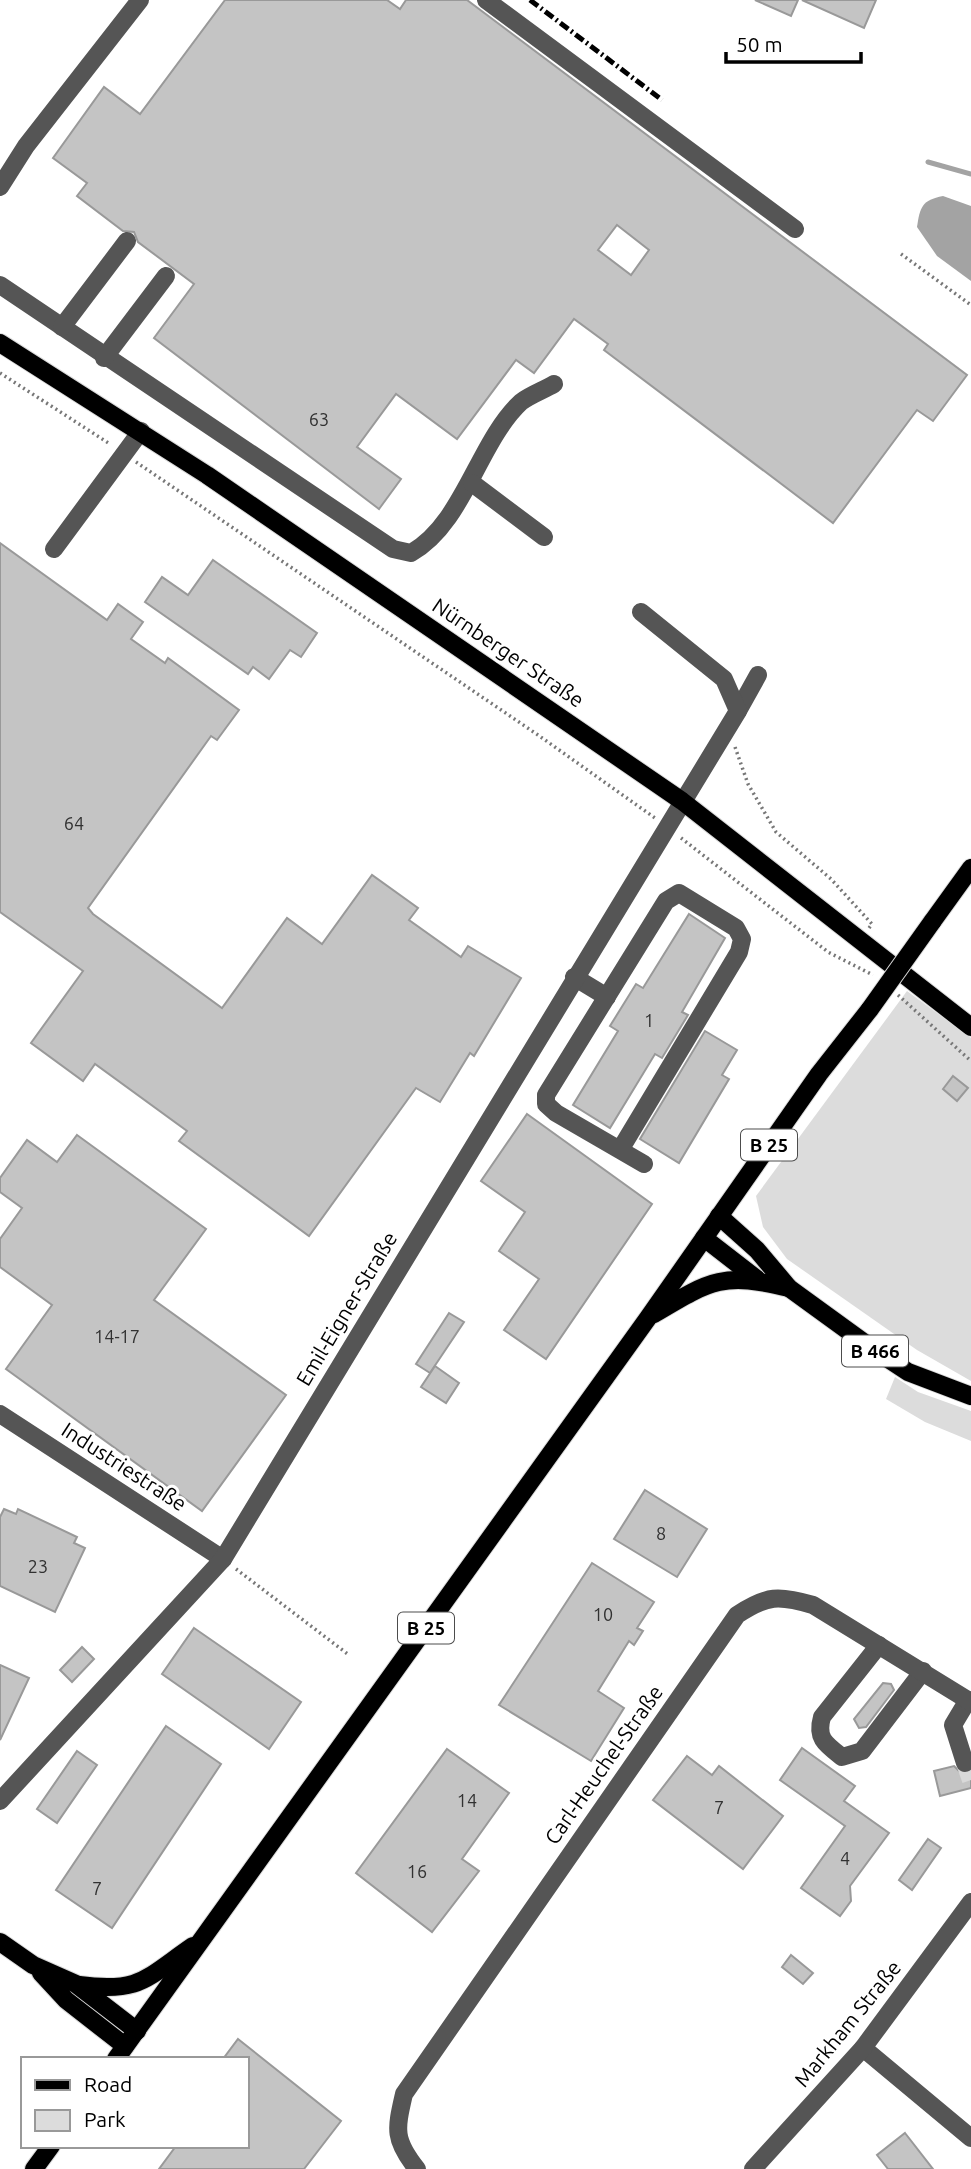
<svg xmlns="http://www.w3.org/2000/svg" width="971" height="2169" font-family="Ubuntu,sans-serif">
	<rect width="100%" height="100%" fill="#fff"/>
	<g fill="#dcdcdc">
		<polygon points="907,991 971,1038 971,1381 917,1350 787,1259 763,1227 756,1196"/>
		<polygon points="895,1377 918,1392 971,1411 971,1441 925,1422 886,1399"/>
	</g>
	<path fill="#a3a3a3" d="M943 196 971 206V281L937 256 917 227C920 207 922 200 943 196Z"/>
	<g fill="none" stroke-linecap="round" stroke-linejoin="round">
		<polyline stroke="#a3a3a3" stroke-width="5" points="928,162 971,174"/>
	</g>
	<g fill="#c4c4c4" stroke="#999" stroke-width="2" fill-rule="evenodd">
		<path d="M225 0H387L400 9 406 0H467L967 375 933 421 917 410 833 523 604 350 608 344 574 319 534 373 516 360 457 439 396 394 357 447 401 479 379 509 154 338 194 284 138 242 134 232 123 231 77 196 87 183 53 158 104 87 140 114ZM617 225 649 250 631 275 598 250Z"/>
		<polygon points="755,0 798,0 791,16"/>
		<polygon points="802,0 876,0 864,28"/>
		<polygon points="0,543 107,620 118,604 143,622 131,639 165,663 168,658 239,710 217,740 211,736 88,908 93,914 222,1008 287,918 322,944 372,875 418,908 409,920 461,957 468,946 521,978 474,1056 470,1053 440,1102 416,1088 309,1236 179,1141 187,1131 95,1064 83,1081 31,1043 83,971 0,912"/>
		<polygon points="213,560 317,633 301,657 290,650 269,679 253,667 248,674 145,602 162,577 188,595"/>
		<polygon points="689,914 725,938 682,1012 688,1015 662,1058 655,1054 610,1128 573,1105 618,1031 610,1026 636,984 643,988"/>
		<polygon points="705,1031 737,1050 722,1075 729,1079 679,1163 640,1139"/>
		<polygon points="953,1076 968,1088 957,1101 943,1089"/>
		<polygon points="527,1114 652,1204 546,1359 504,1330 539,1279 499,1251 525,1212 481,1181"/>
		<polygon points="77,1135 206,1229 154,1300 286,1395 202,1511 6,1369 52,1305 0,1267 0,1239 22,1208 0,1192 0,1178 27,1140 57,1162"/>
		<polygon points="449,1313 464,1322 430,1373 416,1364"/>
		<polygon points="435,1366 459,1383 446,1403 421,1387"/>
		<polygon points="645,1490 707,1529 677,1577 614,1539"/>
		<polygon points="4,1509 16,1514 18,1509 77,1537 74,1543 85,1548 55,1612 0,1586 0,1517"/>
		<polygon points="592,1563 654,1602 637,1628 643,1631 634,1645 629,1641 598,1691 624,1708 591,1761 499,1705"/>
		<polygon points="194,1628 301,1702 269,1749 162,1674"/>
		<polygon points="82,1647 94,1659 72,1682 60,1670"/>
		<polygon points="0,1665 29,1678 0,1740"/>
		<polygon points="883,1683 891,1684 894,1690 866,1727 859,1728 854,1719"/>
		<polygon points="166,1726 221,1764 112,1928 56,1890"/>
		<polygon points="802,1748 855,1786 844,1801 889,1833 850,1886 851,1901 840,1916 801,1888 845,1826 780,1780"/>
		<polygon points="447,1749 509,1793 462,1859 479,1871 432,1932 356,1873"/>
		<polygon points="77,1751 97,1765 57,1823 37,1809"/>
		<polygon points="687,1756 712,1775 719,1766 783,1816 743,1869 653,1800"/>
		<polygon points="954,1766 962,1774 971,1772 971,1788 940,1796 934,1771"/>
		<polygon points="928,1839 941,1848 912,1890 899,1880"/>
		<polygon points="791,1955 813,1973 803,1984 782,1967"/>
		<polygon points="238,2039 341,2121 304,2169 159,2169 176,2146 247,2146 247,2059 223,2059"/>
		<polygon points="905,2133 933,2169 888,2169 877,2155"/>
	</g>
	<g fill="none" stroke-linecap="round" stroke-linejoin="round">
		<polyline stroke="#d9d9d9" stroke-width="18" stroke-dasharray="18 9" stroke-linecap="butt" points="965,1763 971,1780"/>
		<defs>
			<g id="major">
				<polyline points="0,343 207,475 682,801 971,1027"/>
				<polyline points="932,922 971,868"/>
				<polyline points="719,1216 757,1250 789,1288 873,1349 908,1372 971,1396"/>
				<polyline points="704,1238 757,1279"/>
				<path d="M654 1314C711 1280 723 1272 789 1288"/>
				<polyline points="0,1942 33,1965 76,1984 137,2031"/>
				<polyline points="41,1973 66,2000 125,2046"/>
				<path d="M79 1985C140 1993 145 1979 193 1946"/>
				<polyline points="116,2059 648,1318 819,1074 870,1009"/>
				<polyline points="34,2169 51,2146"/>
			</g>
		</defs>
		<use href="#major" stroke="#dbdbdb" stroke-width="20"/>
		<g stroke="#777" stroke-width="3.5" stroke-dasharray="2 3.5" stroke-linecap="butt">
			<polyline points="901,254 971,305"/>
			<polyline points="0,373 110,444"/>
			<polyline points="136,462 538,735 655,818"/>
			<polyline points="735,747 748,784 776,832 831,879 872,924 869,928"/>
			<polyline points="681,838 828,952 873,975"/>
			<polyline points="898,995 971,1061"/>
			<polyline points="236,1569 349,1655"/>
		</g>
		<g stroke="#555" stroke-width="18">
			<polyline points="486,0 795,229"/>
			<polyline points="0,187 26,146 140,0"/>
			<path d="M0 285 393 549 411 553C464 523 478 442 521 402 530 395 544 390 554 384"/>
			<polyline points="62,327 127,241"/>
			<polyline points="104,358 166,276"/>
			<polyline points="472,483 544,537"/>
			<polyline points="54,549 141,431"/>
			<polyline points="738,711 758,675"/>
			<polyline points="574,977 607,997"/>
			<polyline points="620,1150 739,952 742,939 736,928 679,893 666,901 546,1095 546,1104 556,1113 644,1164"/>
			<polyline points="0,1414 223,1559"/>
			<path d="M879 1645 822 1717C816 1738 825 1744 842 1757L862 1751 923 1671"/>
			<polyline points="965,1763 953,1725 968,1700"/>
			<polyline points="0,1801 223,1559 738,711 724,679 641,612"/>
			<polyline points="863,2048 971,2138"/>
			<path d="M417 2169C393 2139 396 2129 404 2094L737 1615C767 1595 779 1595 813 1605L971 1702"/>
			<polyline points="753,2169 863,2048 971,1902"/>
		</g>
		<use href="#major" stroke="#000" stroke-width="18"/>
		<polyline stroke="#000" stroke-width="5" stroke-dasharray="10 3.5 2 3.5" stroke-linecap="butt" points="530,0 662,100"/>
		<defs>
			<polyline id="major-bridge" points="870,1009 932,922"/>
		</defs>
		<use href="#major-bridge" stroke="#dbdbdb" stroke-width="20" stroke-linecap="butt"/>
		<use href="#major-bridge" stroke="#000" stroke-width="18"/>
	</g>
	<g text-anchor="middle" stroke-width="6" stroke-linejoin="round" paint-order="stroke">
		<g font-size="18" fill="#313131">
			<text x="319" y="426">63</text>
			<text x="74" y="830">64</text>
			<text x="649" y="1027">1</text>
			<text x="117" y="1343">14-17</text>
			<text x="661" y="1540">8</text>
			<text x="38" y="1573">23</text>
			<text x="603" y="1621">10</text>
			<text x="467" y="1807">14</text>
			<text x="719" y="1814">7</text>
			<text x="845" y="1865">4</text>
			<text x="417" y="1878">16</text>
			<text x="97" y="1895">7</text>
		</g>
		<g fill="#fff" stroke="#4c4c4c" stroke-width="2">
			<rect x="741" y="1129.5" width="56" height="31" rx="5"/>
			<rect x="842" y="1335.5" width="66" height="31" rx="5"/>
			<rect x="398" y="1612.5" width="56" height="31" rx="5"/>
		</g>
		<g font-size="19" font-weight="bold" fill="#000">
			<text x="769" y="1152">B 25</text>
			<text x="875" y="1358">B 466</text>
			<text x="426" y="1635">B 25</text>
		</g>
		<g font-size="21" fill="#000" stroke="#fff">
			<text transform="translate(508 653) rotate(34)" y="7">Nürnberger Straße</text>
			<text transform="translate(347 1309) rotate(-59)" y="7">Emil-Eigner-Straße</text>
			<text transform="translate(124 1467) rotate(33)" y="7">Industriestraße</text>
			<text transform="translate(604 1765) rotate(-55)" y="7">Carl-Heuchel-Straße</text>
			<text transform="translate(848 2024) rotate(-51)" y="7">Markham Straße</text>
		</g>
	</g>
	<rect x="21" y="2057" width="228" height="91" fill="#ffffff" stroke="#999999" stroke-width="2"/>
	<rect x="35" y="2080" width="35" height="10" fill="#000000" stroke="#999999" stroke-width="2"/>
	<text x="84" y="2092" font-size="21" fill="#000000">Road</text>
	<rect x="35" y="2110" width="35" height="21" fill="#dcdcdc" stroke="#999999" stroke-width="2"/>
	<text x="84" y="2127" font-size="21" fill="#000000">Park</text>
	<path d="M726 52v10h135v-10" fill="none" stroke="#000000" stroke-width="3.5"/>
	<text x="736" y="52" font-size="21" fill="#000000" stroke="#ffffff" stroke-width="5" paint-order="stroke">50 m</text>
</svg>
